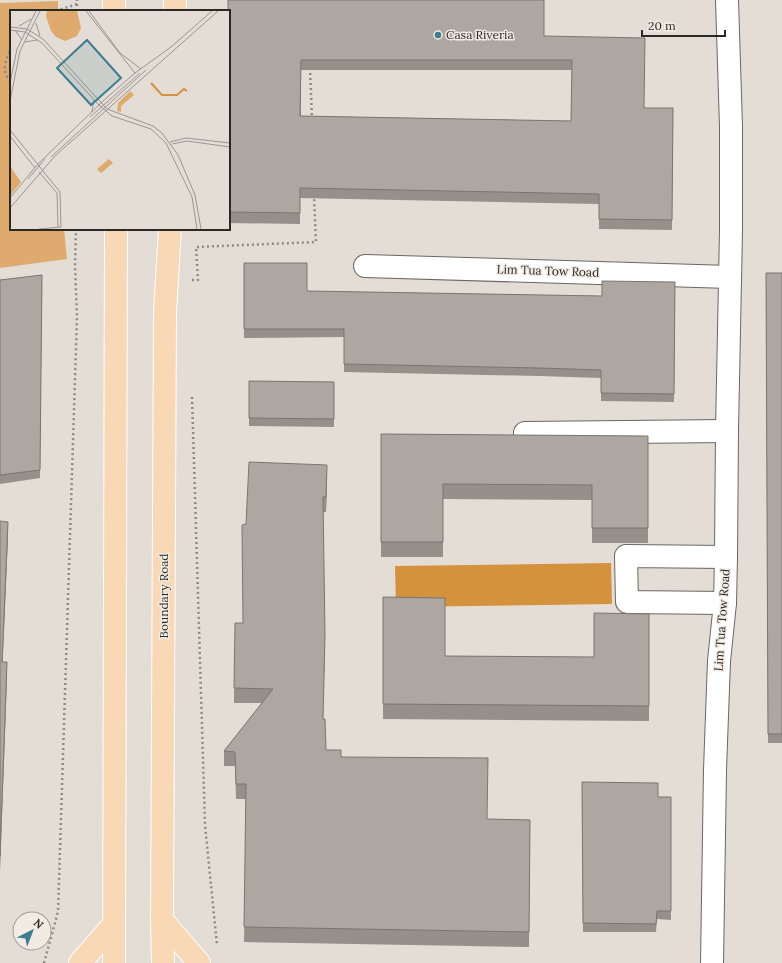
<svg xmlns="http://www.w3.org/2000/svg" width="782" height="963" font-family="Lora,serif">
	<rect width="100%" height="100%" fill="#e4ddd6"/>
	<polygon fill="#deaa6e" points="58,1 58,11 11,11 11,229 64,229 67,259 0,268 0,3"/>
	<polygon fill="#d4923d" points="611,563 612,604 396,607 395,566"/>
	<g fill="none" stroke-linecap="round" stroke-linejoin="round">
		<defs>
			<g id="minor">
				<polyline points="365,266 730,277"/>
				<polyline points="525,433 727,431"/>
				<polyline points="725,603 627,602 626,556 726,557"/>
				<polyline points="712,963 715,770 719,661 725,603 726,557 727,431 731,230 731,127 727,0"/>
			</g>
			<g id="major">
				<polyline points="114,11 114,0"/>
				<polyline points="175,11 175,0"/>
				<polyline points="162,920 199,963"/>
				<polyline points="80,963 114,924"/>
				<polyline points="114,963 116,229"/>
				<polyline points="163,963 162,920 165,312 170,229"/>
			</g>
		</defs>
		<use href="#minor" stroke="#6d6761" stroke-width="24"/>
		<use href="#major" stroke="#fff" stroke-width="24"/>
		<g stroke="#8e8984" stroke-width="2.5" stroke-dasharray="2 3" stroke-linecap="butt">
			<polyline points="56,11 77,4"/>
			<polyline points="77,11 77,0"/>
			<path d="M11 47C9 53 4 63 5 70 5 74 8 79 11 82"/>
			<polyline points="310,68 312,119"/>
			<polyline points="192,280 198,280 196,247 316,242 314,196"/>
			<polyline points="192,397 205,825 217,945"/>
			<polyline points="44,963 58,912 77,316 75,266 76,229"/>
		</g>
		<use href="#minor" stroke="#fff" stroke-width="22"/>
		<use href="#major" stroke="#f9d9b5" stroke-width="22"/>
	</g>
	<g fill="#96908a" fill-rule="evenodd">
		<path d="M229 11 544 36 644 108H673L672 230 599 229V204L300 198V224L229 223ZM301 70H572L571 121 301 116Z"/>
		<polygon points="244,263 307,291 602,296 675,282 674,402 601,401 601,378 539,376 344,372 344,337 244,338"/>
		<polygon points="766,273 782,273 782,743 768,743"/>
		<polygon points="42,275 40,478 0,484 0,280"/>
		<polygon points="249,381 334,382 334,427 249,426"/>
		<polygon points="381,434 648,436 648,543 592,543 592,500 443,499 443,557 381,557"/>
		<polygon points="327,479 326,512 323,512 325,649 323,719 326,750 487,819 530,820 529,947 244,942 246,799 236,799 235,766 224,766 224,751 262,703 234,703 234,688 243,623 246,524"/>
		<polygon points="383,597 445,656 594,657 649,614 649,721 383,719"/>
		<polygon points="582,782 658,797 671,797 671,920 657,919 656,932 583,932"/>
	</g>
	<g fill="#7a7571">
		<polygon points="327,465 327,479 326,512 326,497"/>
		<polygon points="8,522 8,537 2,677 2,662"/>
		<polygon points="7,662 7,677 0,872 0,856"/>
	</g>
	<g fill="#aea7a1" stroke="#7a7571" fill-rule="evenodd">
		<path d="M228 0H544V36L645 38 644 108H673L672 220 599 219V194L300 188V213L229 212V11H228ZM301 60H572L571 121 300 116Z"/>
		<polygon points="244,263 307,263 307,291 602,296 602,281 675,282 674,394 601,393 601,370 539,368 344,364 344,329 244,329"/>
		<polygon points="766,273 782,273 782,734 768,734"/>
		<polygon points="42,275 40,470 0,475 0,280"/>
		<polygon points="249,381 334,382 334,419 249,418"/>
		<polygon points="381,434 648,436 648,528 592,528 592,485 443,484 443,542 381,542"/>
		<polygon points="249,462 327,465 326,497 323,497 325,634 323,719 325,719 326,750 341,750 341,757 488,758 487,819 530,820 529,932 244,927 246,784 236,784 235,752 224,751 273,689 234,688 235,623 243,623 242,525 246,524"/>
		<polygon points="0,521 8,522 2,662 7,662 0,856"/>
		<polygon points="383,597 445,598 445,656 594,657 594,613 649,614 649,706 383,704"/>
		<polygon points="582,782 658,783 658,797 671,797 671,911 657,911 656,924 583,923"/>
	</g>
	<circle fill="#3c7d8f" stroke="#f1ebe3" stroke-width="1.5" cx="438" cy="35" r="4"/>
	<g text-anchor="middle" stroke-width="3" stroke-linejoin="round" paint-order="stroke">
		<g font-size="12" fill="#2b2926" stroke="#f1ebe3" text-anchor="start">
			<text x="446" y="39">Casa Riveria</text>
		</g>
		<g font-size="12" fill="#2b2926" stroke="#f1ebe3">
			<text transform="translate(548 271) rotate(2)" y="4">Lim Tua Tow Road</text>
			<text transform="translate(164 596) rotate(-90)" y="4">Boundary Road</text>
			<text transform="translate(722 620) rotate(-86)" y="4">Lim Tua Tow Road</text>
		</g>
	</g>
	<g transform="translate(10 10)">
		<rect width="220" height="220" fill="#e4ddd6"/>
		<path d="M37 1H67L71 18 67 26 55 31 46 27 41 21 36 6ZM120 81 124 85 111 96V102L107 101 108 93ZM99 149 103 153 91 163 87 159ZM0 156 11 172 0 186Z" fill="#deaa6e"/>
		<path fill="none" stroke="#d4923d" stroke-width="2" d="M141 73 152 85H167L174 79 177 81"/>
		<path fill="none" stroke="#9a9590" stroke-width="1" d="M76 1 125 63M79 1 110 43 131 59M26 13 30 26M9 16 21 9M0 17 17 19 33 29 97 99 143 116 152 123 168 145 185 185 191 219M0 20 15 22 32 33 89 95 102 106 141 119 156 133 182 187 187 219M5 20 12 30M15 32 27 30M0 73 7 39 26 1M0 91 10 41 30 1M82 102 84 90M80 107 130 63M0 120 50 182 51 217 29 219M0 126 25 158M160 132 176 128 220 133M162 134 177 131 220 137M41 147 136 60M29 162 47 183 48 217M18 169 35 149M0 188 27 155 93 91 125 63 161 37 202 1M0 198 45 146 208 1"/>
		<path fill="#3c7d8f" fill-opacity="0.15" stroke="#3c7d8f" stroke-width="2" d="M77 30 111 68 81 95 47 58Z"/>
		<rect width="220" height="220" fill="none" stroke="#2b2926" stroke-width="2"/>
	</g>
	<g transform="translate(32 931) rotate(42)"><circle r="19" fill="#f1ebe3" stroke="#a29d97"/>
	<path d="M0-3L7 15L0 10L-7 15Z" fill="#3c7d8f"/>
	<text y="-6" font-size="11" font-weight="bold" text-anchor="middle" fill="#2b2926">N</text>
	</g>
	<path d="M642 30v6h83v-6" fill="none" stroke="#2b2926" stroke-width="2"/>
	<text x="648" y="30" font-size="12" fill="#2b2926" stroke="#f1ebe3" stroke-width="3" paint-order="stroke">20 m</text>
</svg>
